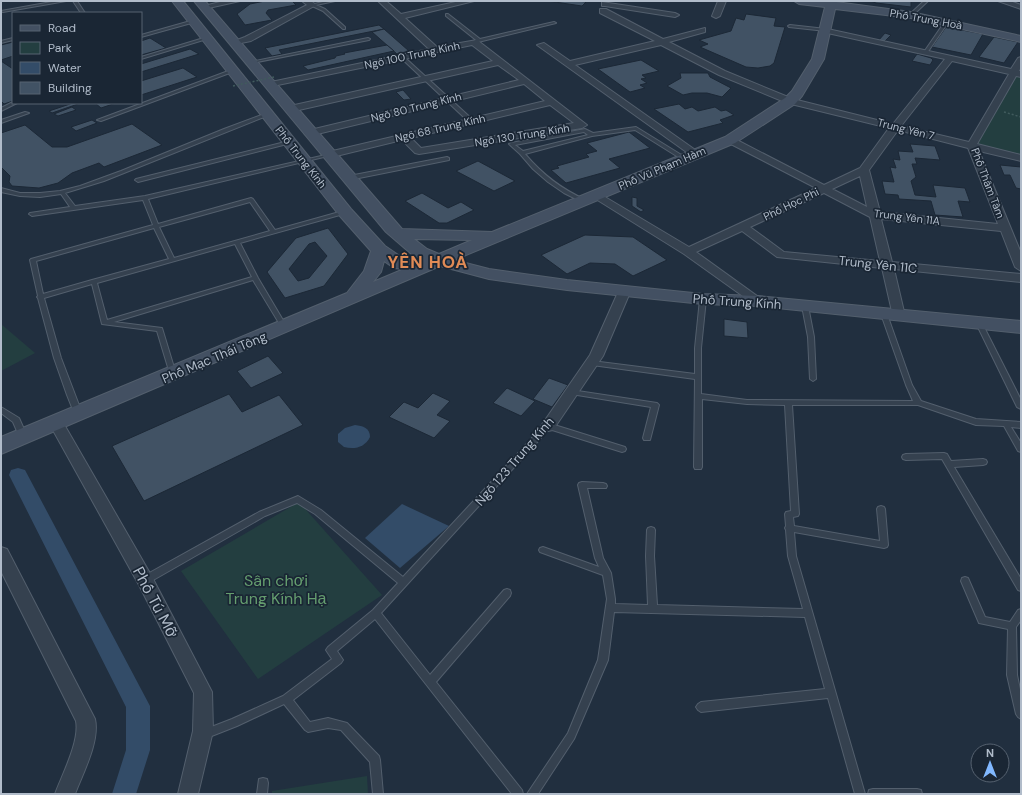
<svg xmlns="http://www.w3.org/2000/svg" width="1022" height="795" font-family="'DM Sans',sans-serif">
	<rect width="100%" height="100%" fill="#212f3f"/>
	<g fill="#233e40">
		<polygon points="1013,72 1021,75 1021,158 972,145"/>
		<polygon points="1,324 35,353 1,371"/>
		<polygon points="299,502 382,595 258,679 181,571"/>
		<polygon points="367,776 368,794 272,794 272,791"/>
	</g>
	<g fill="#334c68">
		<path d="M355 425C363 426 370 428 370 437 365 447 355 450 344 447L338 442V434L345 428Z"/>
		<polygon points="402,504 449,526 400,568 365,538"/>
	</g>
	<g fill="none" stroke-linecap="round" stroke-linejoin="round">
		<polygon fill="#334c68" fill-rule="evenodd" points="18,468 25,470 150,706 150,750 136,794 112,794 126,750 126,707 9,475 11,470"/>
	</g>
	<g fill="#415264" stroke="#1c2836" fill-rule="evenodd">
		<polygon points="265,1 292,1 296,5 268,10 266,13 272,20 245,25 237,14 250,4"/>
		<polygon points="548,1 578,1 586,2 582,6"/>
		<polygon points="871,1 911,1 911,7 876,3"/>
		<polygon points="746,14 776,18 774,26 785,27 774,63 770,66 758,68 746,67 700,47 708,44 699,40 731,31 736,18 744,20"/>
		<polygon points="379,25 384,29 279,50 282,54 272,56 265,48"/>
		<polygon points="946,27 983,34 971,55 932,47"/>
		<polygon points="384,29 409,51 397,54 372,32"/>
		<polygon points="885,33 891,35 884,42 878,41"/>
		<polygon points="994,37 1018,42 1004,63 979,57"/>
		<polygon points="150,38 166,48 141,55 141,41"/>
		<polygon points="13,42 13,56 1,60 1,45"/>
		<polygon points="387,45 394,51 308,70 303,66 335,58 336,56 345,54 344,53"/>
		<polygon points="190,49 199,54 141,72 141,64"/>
		<polygon points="917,54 931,58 933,60 930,65 912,61"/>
		<polygon points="641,60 659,71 642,75 646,78 641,79 647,83 640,85 645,88 630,92 598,69"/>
		<polygon points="1,61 13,69 13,101 4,104 1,101"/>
		<polygon points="183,68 197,77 141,95 141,81"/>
		<polygon points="680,73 708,73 710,77 731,88 722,97 707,93 692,93 683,95 667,86 681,78"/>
		<polygon points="403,90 411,99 404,100 396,92"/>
		<polygon points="73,103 78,104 52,113 49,111"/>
		<polygon points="95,103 116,103 101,108"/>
		<polygon points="679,104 685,109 692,107 698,111 715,107 721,111 726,110 734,115 720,120 723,123 688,132 654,109"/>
		<polygon points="72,107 76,110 58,116 54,114"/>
		<polygon points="92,120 97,123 76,131 71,127"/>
		<polygon points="132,124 162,145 104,167 99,163 72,173 58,183 39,188 12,186 9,182 10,176 1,167 1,133 25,125 52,147 67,147"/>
		<polygon points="629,132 650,148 609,159 620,168 566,183 551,170 559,168 557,166 589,157 586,154 597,151 587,143"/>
		<polygon points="910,144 935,146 940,160 915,158 917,164 912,164 916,177 911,181 915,195 936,197 933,185 965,188 970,202 958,201 963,217 935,215 931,201 899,199 898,195 885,194 882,181 894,182 890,167 896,168 893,159 900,160 898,151 913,152"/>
		<polygon points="478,161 515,181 494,191 456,171"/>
		<polygon points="1000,165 1021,167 1021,189 1016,188 1010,175 1004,175"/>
		<polygon points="422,193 448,208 461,202 474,210 447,223 439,223 405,201"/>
		<polygon points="632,197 637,198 637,206 644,210 641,212 632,206"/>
		<path d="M328 228 348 254 324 286 285 298 267 272 296 238ZM315 242 327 256 309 278 298 281 289 269 309 244Z"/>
		<polygon points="585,235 633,237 667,260 633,276 615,264 590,263 567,274 541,255"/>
		<polygon points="724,319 747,322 748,338 724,336"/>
		<polygon points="268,356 283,373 251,388 237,371"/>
		<polygon points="549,378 568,385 552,407 533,399"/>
		<polygon points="507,388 535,401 521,416 493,403"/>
		<polygon points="433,393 450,401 437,415 450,421 434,438 389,417 404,402 418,408"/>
		<polygon points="229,394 242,412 279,395 303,425 144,501 112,446"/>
	</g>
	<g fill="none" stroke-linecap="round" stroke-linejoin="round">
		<defs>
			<g id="lane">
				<polygon points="57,1 66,1 3,12 1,11"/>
				<polygon points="73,1 77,1 85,13 81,13"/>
				<polygon points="327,1 335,1 316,5 325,9 345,27 345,29 343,29 323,11 310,5"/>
				<polygon points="924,1 928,1 912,16 910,16 910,14"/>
				<polygon points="446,14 448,14 480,39 554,22 556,23 474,43 472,42 476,40 446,16"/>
				<polygon points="194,20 196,21 195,22 141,37 141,35"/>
				<polygon points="946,20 949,21 927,53 925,53 924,52"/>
				<polygon points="790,25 826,29 828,30 826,31 789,27 788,26"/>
				<polygon points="207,37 210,38 141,59 141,57"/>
				<polygon points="13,38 13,40 1,43 1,41"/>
				<polygon points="368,38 370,39 369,40 252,63 250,62"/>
				<polygon points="400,55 402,55 473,120 473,122 469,122 400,57"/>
				<polygon points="231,70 235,71 101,121 97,120"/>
				<polygon points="13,102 17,103 1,111 1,108"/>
				<polygon points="25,112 29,113 1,123 1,120"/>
				<path d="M267 113H269V115L104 181 65 193 75 206 145 196 330 154V155L328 156 148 199 158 224 251 198 253 199 275 230 343 211H347V213L240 243 258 278 287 327 284 329 282 328 253 280 114 322 162 328 176 374 173 376 170 374 157 331 102 324 92 284 44 298 61 358 82 413 78 416 75 415 67 395 54 358 38 298 37 297 38 296 30 260 31 259 153 225 143 200 32 216 29 214 30 213 70 207 61 194 40 197 20 196 1 192V188L20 193H40L60 191 80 186 121 171 224 129ZM250 202 270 231 174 258 159 227ZM154 228 169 259 92 280 43 294 36 261ZM235 244 252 277 107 320 97 283Z"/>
				<path d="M636 127 688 159 683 160 635 130 592 136 525 154C542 174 561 189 586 200V202L584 203 564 193 548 182 533 169 520 154 509 144 511 143 585 129 593 133ZM584 132 588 135 523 151 515 145Z"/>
				<polygon points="289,141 291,141 291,143 138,182 135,180 136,179"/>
				<polygon points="447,157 449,158 449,160 349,180 346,178 349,176"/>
				<polygon points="703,297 706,299 701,348 701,394 747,400 913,401 906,385 881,314 884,312 887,314 912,385 921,401 976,419 1021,422 1021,428 1011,427 1021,443 1021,452 1018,451 1004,426 976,425 918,405 792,405 799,514 798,516 793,517 794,526 880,541 877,509 878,507 881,506 884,507 885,509 888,545 887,547 884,548 794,532 796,556 865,794 855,794 828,698 701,712 698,710 696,707 698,704 701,702 825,689 805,617 614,612 608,660 574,739 538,794 527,794 568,733 598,660 607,599 603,575 540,552 539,550 540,548 543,547 599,567 595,558 578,485 579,483 582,482 603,483 606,484 607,486 606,488 587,488 603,558 611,573 615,599 615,604 648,605 646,556 647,530 648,528 651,527 654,528 655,530 654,556 657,605 803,609 788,556 786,530 785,528 786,526 785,514 786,512 791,511 785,405 747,404 702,399 702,467 701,469 695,469 694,467 695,379 592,365 589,363 592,361 695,374 695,348 700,299"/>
				<polygon points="805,304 808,306 814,337 816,379 813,381 810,379 808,337 802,306"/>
				<polygon points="979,321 982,323 1021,400 1021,409 1017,407 976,323"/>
				<polygon points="569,390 571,390 657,403 659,405 650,440 644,440 643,438 651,407 571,394 569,394 568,392"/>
				<polygon points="1,407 19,418 27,436 26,438 20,438 13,422 1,413"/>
				<polygon points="548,423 625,447 626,449 625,451 622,452 549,429 381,613 430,675 504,590 507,589 510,590 511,593 510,596 436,682 522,790 523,794 512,794 375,619 337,651 343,660 341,663 293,700 310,722 328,718 347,723 379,756 380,760 383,794 373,794 370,762 341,730 328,728 308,732 305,730 284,704 237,726 204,739 201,737 199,734 201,731 232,719 283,696 332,659 326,650 328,647 373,610 398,583 315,514 297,503 265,516 148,583 145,584 142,583 141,580 142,577 259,512 298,496 321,510 403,577 545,424"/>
				<polygon points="944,453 947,454 951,461 983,459 986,460 987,462 986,464 983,465 954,467 1021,579 1021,591 1018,590 942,459 906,460 903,459 902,457 903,455 906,454"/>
				<polygon points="965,577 968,578 985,617 1010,622 1018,610 1021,609 1021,620 1016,627 1017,675 1021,694 1021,719 1018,717 1016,714 1007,675 1008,629 979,623 961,581 962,578"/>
				<polygon points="263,778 267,779 268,783 267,794 257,794 259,779"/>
				<polygon points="873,789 917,789 921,790 922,794 868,794 869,790"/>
			</g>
			<g id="street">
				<polygon points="224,1 240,1 204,9 200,7"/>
				<polygon points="302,1 311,1 316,5 251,41 236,44 232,42 245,37 307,5"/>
				<path d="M378 1H386L401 14 460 1H474L405 18 437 47 477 40 587 125 582 128 419 154 415 153 402 140 328 158 324 157 323 155 324 153 545 101 524 84 309 136 306 135 304 133 306 131 519 80 498 65 290 112 287 111 285 109 290 106 493 61 472 45 268 87 267 85 271 82 429 49ZM550 105 574 123 421 148 411 138Z"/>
				<polygon points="718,1 726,1 720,16 716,18 712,16"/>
				<polygon points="998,1 1010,1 1021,5 1021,9"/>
				<polygon points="602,2 675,13 679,15 675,17 605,6 602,6"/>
				<path d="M600 9H606L663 39 705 28V32L669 42 725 71 793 99 893 124 945 59 823 32V28L1011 69 1018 58 1021 57V67L1019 71H1021V77L1016 76 977 144 1021 155V161L979 151 1021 253V271L1015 267 1001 231 881 219 892 262 1021 274V282L894 269 905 316 899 320 893 316 882 268 777 257 742 231 696 252 764 301 762 304H754L684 254 591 196 596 193 600 194 689 247 816 188 727 142 725 140 727 138H733L824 185 860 168 889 128 787 103 719 75 661 45 575 65 701 154 696 157 692 156 537 45 544 43 570 61 655 41 600 13ZM952 61 1009 74 969 142 901 126ZM898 130 968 148 998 224 880 212 869 170ZM860 176 867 207 832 189ZM824 193 870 217 880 261 784 252 750 227Z"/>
				<polygon points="625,286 631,290 603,356 553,430 548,431 543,430 541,426 590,355 619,290"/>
				<polygon points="56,418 61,419 151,575 212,692 213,731 198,794 178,794 193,731 194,693 139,585 49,423 51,419"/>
				<path d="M1 547 7 549 95 719C100 741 83 773 75 794H55C62 775 80 741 76 721L1 571Z"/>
			</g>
			<path id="secondary" d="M172 1H183L351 209 385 246 404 259 424 260 415 257 386 232 194 1H205L402 229 492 232 725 137 785 98 792 91 812 59 825 7 799 4 794 1H836V2L911 12 1021 36V42L911 18 835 9 824 59 802 96 795 104 735 143 454 260 489 269 567 280 703 294 758 296 1021 321V333L758 306 703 304 567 290 489 279 440 266 1 454V437L347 293 364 271 371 251 339 215ZM414 239 472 240 439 254 427 249ZM384 261 394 268 404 269 373 282 381 272Z"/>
		</defs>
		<use href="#lane" stroke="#535f6d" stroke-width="2"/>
		<use href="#street" stroke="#535f6d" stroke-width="2"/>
		<use href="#secondary" stroke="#535f6d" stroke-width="2"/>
		<polyline stroke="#415b5d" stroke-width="1.5" stroke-dasharray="2 2" stroke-linecap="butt" points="1004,112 1021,117"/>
		<use href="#lane" fill="#35414f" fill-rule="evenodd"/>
		<use href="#street" fill="#35414f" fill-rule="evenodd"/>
		<use href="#secondary" fill="#435062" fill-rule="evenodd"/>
		<polyline stroke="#415b5d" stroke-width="1.5" stroke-dasharray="2 2" stroke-linecap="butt" points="233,86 274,77"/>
	</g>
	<g text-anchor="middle" stroke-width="3.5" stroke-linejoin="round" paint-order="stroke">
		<g font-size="11" fill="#b1bcca" stroke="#1a2634">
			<text transform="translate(926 19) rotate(10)" y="4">Phố Trung Hoà</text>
			<text transform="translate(412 55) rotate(-12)" y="4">Ngõ 100 Trung Kính</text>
			<text transform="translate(416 107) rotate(-14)" y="4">Ngõ 80 Trung Kính</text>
			<text transform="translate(440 128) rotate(-13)" y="4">Ngõ 68 Trung Kính</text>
			<text transform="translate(906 129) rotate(14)" y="4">Trung Yên 7</text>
			<text transform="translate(522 135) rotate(-9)" y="4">Ngõ 130 Trung Kính</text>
			<text transform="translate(301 157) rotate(52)" y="4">Phố Trung Kính</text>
			<text transform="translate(662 168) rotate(-23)" y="4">Phố Vũ Phạm Hàm</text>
			<text transform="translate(988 183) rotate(69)" y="4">Phố Thâm Tâm</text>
			<text transform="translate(791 204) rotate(-26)" y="4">Phố Học Phi</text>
			<text transform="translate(907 217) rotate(7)" y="4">Trung Yên 11A</text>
		</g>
		<g font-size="13" fill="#b1bcca" stroke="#1a2634">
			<text transform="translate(878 264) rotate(6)" y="5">Trung Yên 11C</text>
			<text transform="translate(737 301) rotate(4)" y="5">Phố Trung Kính</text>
			<text transform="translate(214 357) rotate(-23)" y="5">Phố Mạc Thái Tông</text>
			<text transform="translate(514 461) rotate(-49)" y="5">Ngõ 123 Trung Kính</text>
		</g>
		<g font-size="16" fill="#659e6f" stroke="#1a2634">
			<text x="276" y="586">Sân chơi<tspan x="276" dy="18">Trung Kính Hạ</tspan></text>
		</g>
		<g font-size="16" fill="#b1bcca" stroke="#1a2634">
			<text transform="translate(156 602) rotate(62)" y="6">Phố Tú Mỡ</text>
		</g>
		<g font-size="17" font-weight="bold" letter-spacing="1" fill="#e08b56" stroke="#1a2634">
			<text x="428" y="268">YÊN HOÀ</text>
		</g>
	</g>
	<rect width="1022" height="795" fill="none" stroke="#b1bcca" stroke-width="4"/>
	<rect x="12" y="12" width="130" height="92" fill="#1a2634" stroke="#566270"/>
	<rect x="20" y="25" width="20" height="6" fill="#435062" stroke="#566270"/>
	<text x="48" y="32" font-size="12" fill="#b1bcca">Road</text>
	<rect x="20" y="42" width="20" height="12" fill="#233e40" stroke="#566270"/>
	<text x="48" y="52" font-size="12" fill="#b1bcca">Park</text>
	<rect x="20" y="62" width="20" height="12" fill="#334c68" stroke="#566270"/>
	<text x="48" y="72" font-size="12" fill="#b1bcca">Water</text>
	<rect x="20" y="82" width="20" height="12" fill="#415264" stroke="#566270"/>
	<text x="48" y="92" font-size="12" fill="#b1bcca">Building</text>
	<g transform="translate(990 763)"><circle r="19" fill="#1a2634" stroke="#566270"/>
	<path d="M0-3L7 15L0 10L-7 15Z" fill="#81b8ff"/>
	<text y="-6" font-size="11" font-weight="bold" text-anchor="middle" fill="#b1bcca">N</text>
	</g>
</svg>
